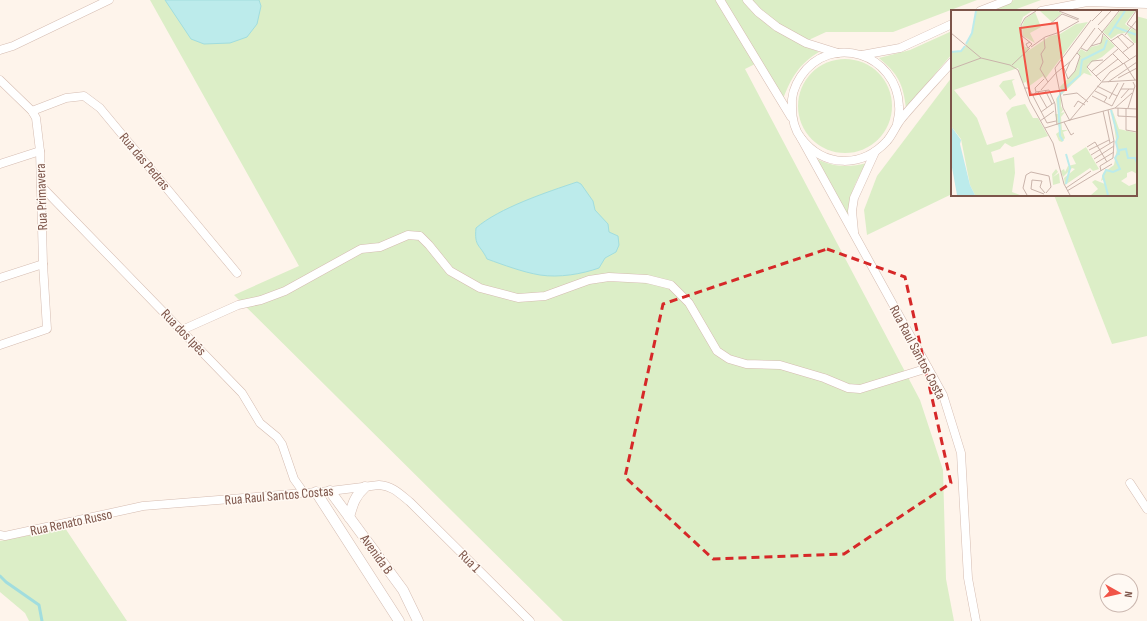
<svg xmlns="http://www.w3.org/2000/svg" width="1147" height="621" font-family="'Sofia Sans Condensed',sans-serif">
	<rect width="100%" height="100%" fill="#fef4eb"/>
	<g fill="#dceec7">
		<path d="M150 0H977L893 32H826L800 44 819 52C799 64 791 78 783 99L761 61 745 69 920 400 943 470 946 579 954 621H563L234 295 299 266Z"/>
		<polygon points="1014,0 1041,0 1011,11 989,11"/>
		<polygon points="1136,16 1147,19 1147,336 1112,344 1054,195 1136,195"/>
		<path d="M952 31V54L906 108C903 83 898 74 879 58L910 50Z"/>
		<circle cx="845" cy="106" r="47"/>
		<polygon points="952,77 952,194 867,235 864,210 877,176"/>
		<path d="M815 158C832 167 848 168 867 163 854 183 849 196 848 220Z"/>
		<polygon points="65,528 127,621 29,621 25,613 0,592 0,541"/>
	</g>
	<g fill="#bcebeb" stroke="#a1ddde">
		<polygon points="165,0 259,0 261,6 257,24 247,37 230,43 204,44 191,39"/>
		<path d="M577 182 581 184 593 201 595 210 608 224 609 232 618 236 619 245 616 252 605 258 599 268C582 274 559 278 540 275 522 272 504 265 487 259 480 244 474 247 476 228 499 208 547 192 577 182Z"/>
	</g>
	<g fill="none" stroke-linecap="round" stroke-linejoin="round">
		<polyline stroke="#a1ddde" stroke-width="3" points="0,576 6,582 39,605 42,621"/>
		<defs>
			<g id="minor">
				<polyline points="720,0 791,117"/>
				<polyline points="747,0 758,12 777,27 806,43 838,53"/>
				<polyline points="980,11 1008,0"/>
				<polyline points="1041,11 1087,2 1147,4"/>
				<polyline points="0,50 13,46 109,0"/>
				<polyline points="862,55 900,48 952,24"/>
				<polyline points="0,80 32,111 36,118 40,151 43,264 47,329 0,345"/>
				<polyline points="32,111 66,98 84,96 100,108 237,273"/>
				<path d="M897 124C898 118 900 112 899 106 897 54 831 32 801 76 795 85 791 96 792 107 792 118 794 129 801 138 824 168 862 168 887 141 893 134 896 125 902 118 918 99 935 81 952 62"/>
				<polyline points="801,138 943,395 961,453 968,578 976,621"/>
				<polyline points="0,164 40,151"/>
				<polyline points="41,186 242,393 260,423 277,437 282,444 294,479 304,493"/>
				<polyline points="854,232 852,211 854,198 875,152"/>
				<polyline points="0,278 43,264"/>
				<polyline points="182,330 238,305 261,300 285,291 361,249 380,247 408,235 420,236 429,245 450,271 480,288 518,298 545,296 589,280 609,277 647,279 671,285 689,303 717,351 729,359 746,364 780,365 824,378 848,388 860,389 928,368"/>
				<polyline points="1130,483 1147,509"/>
				<path d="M0 535 5 536 143 506 330 491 379 485C393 486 400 494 410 502L530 621"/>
			</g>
			<g id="tertiary">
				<polyline points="330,491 403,590 418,621"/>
				<polyline points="316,492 399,621"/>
				<path d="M349 517C353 503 355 496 365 487"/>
			</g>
		</defs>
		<use href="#minor" stroke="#d5bcb1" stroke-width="9"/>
		<use href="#tertiary" stroke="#d5bcb1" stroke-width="11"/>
		<use href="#minor" stroke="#fff" stroke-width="8"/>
		<use href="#tertiary" stroke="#fff" stroke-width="10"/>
	</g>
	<path fill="none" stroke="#d62828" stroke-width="3" stroke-dasharray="8 5" stroke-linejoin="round" d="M827 249 905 277 951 483 844 554 713 559 625 477 663 304Z"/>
	<g text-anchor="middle" stroke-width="3" stroke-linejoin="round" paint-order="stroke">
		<g font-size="14" fill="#7d554a" stroke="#fff9f3">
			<text transform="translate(145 161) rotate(50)" y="5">Rua das Pedras</text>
			<text transform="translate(41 197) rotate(-92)" y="5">Rua Primavera</text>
			<text transform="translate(184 332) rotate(46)" y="5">Rua dos Ipês</text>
			<text transform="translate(918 352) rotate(62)" y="5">Rua Raul Santos Costa</text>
			<text transform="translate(279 495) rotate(-5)" y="5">Rua Raul Santos Costas</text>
			<text transform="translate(71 522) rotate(-12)" y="5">Rua Renato Russo</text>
			<text transform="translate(377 554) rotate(54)" y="5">Avenida B</text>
			<text transform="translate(470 561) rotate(45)" y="5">Rua 1</text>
		</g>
	</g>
	<g transform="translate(951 10)">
		<rect width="186" height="186" fill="#fef4eb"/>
		<path d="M25 1H81L72 7 68 19 74 37 78 38 77 41 99 26 109 24 125 14 137 12 94 69 92 66 77 77 75 72 72 73 67 58 3 80 26 108 36 135 62 127 55 103 61 97 74 94 82 108H87L97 126 61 137 54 133 49 139 40 142 43 153 63 147 64 163 61 182 69 185H24L19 175 10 129 0 116V42L10 41 14 37 21 23ZM89 1H107L111 3 101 12ZM169 1H184L174 14 179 18 174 23 167 24 160 29 152 22ZM84 2 90 17 79 23 84 33 72 26 71 16 74 9ZM181 18 186 22V33H183L176 24ZM153 25 164 36 151 47 137 54 136 58 141 66 133 63 111 84 109 77 125 60 129 46 127 43 130 39 135 42 140 37 148 35ZM64 69 61 71 65 85 59 90 48 76 52 71ZM110 83V96L112 100 110 103 114 102 110 107 111 120H117L112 122 114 128 111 132 108 131 105 124 109 121 104 104H107L105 89ZM161 99 168 119 186 123V164L181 161 176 163V167L170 171 178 176 186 173V185H140L147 179 141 172 144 170 154 174 153 169 150 171 152 163 163 155 166 138ZM135 137 148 159 142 161 139 158 114 175 113 168 124 159 121 158 112 167 110 161 113 159 114 162 117 156 125 154 121 146ZM105 159 107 162 102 167 108 163 109 173 102 175 101 164Z" fill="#dceec7"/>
		<path d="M0 116 10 130 9 134 19 175 24 185H6L0 152Z" fill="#bcebeb"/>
		<path fill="none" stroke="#bcebeb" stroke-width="2" d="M164 17 186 25M158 25 174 1M15 34 21 23 25 1M0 42 10 41 14 36M160 100 167 127 165 132 168 145M112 131 109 126 107 88 114 78 129 65 131 50 153 39 156 30M115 174 119 158 115 144M157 185 152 166 155 160 162 162 169 159 164 148 169 140 175 139 177 148H184L186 153"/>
		<path fill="none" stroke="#cab4ab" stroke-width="1" d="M108 1 128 9M185 1 176 14 186 21M141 11 151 1M98 15 111 4 127 10M147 15 160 1M147 18 179 50M0 23 30 48 59 55 67 60 79 92 102 133 113 174 119 185M174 25 186 10M166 26 177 38M93 28 94 38 90 44 92 52 89 59 97 72M160 31 171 24 183 34 171 43M79 32 75 34 77 38 81 34 71 26 70 15 74 8 85 1M140 36 150 33 152 24M80 37 94 27 109 22 128 11M130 38 136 41 168 1M162 44 172 54M173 53 184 70M61 55 79 38M112 56 117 69 124 61 129 46 126 43M0 59 30 48M140 62 167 39M105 63 120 51 144 18M114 63 119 52M145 66 167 49M167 68 186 58M150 71 136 57 141 51 152 50M151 72 186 70M157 72 186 52M146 76 166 86M73 78H77L81 84 96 113 105 111M170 79H183M90 80 105 63M94 80 101 94M144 81 156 87 153 92M85 82 84 78 93 69M87 82 96 98M112 85 126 83 137 92M82 86 85 82 98 80 104 94 106 115M141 86 161 96M170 88 178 79M158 89 167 73M161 96 173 73M123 97 127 91 134 95M164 98 181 83M167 98V106L186 107M175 98V120L186 122M177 98 184 76 182 72M152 101 159 133M90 102 104 92M119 110 164 98 186 99M89 111 103 101M119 111 112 98 104 58 140 10M113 112 120 125 123 123M94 118 119 110 159 62 186 45M136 137 144 132 156 152M138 140 158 130M140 145 163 131M143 149 163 136M145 153 163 142M150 161 149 156 162 148 163 131 157 100M115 178 140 161M116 181 161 154M93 184 80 179 81 170 91 171 89 177 94 183M76 185 72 178 75 165 80 162 98 166 100 177 95 183"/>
		<path fill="#f15447" fill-opacity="0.15" stroke="#f15447" stroke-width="2" d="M106 13 115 80 79 85 69 18Z"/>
		<rect width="186" height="186" fill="none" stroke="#7d554a" stroke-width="2"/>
	</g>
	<g transform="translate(1119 593) rotate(98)"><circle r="19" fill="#fff9f3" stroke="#cbb7af"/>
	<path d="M0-3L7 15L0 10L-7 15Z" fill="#f15447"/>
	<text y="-6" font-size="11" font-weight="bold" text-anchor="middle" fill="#7d554a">N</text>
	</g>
</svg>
